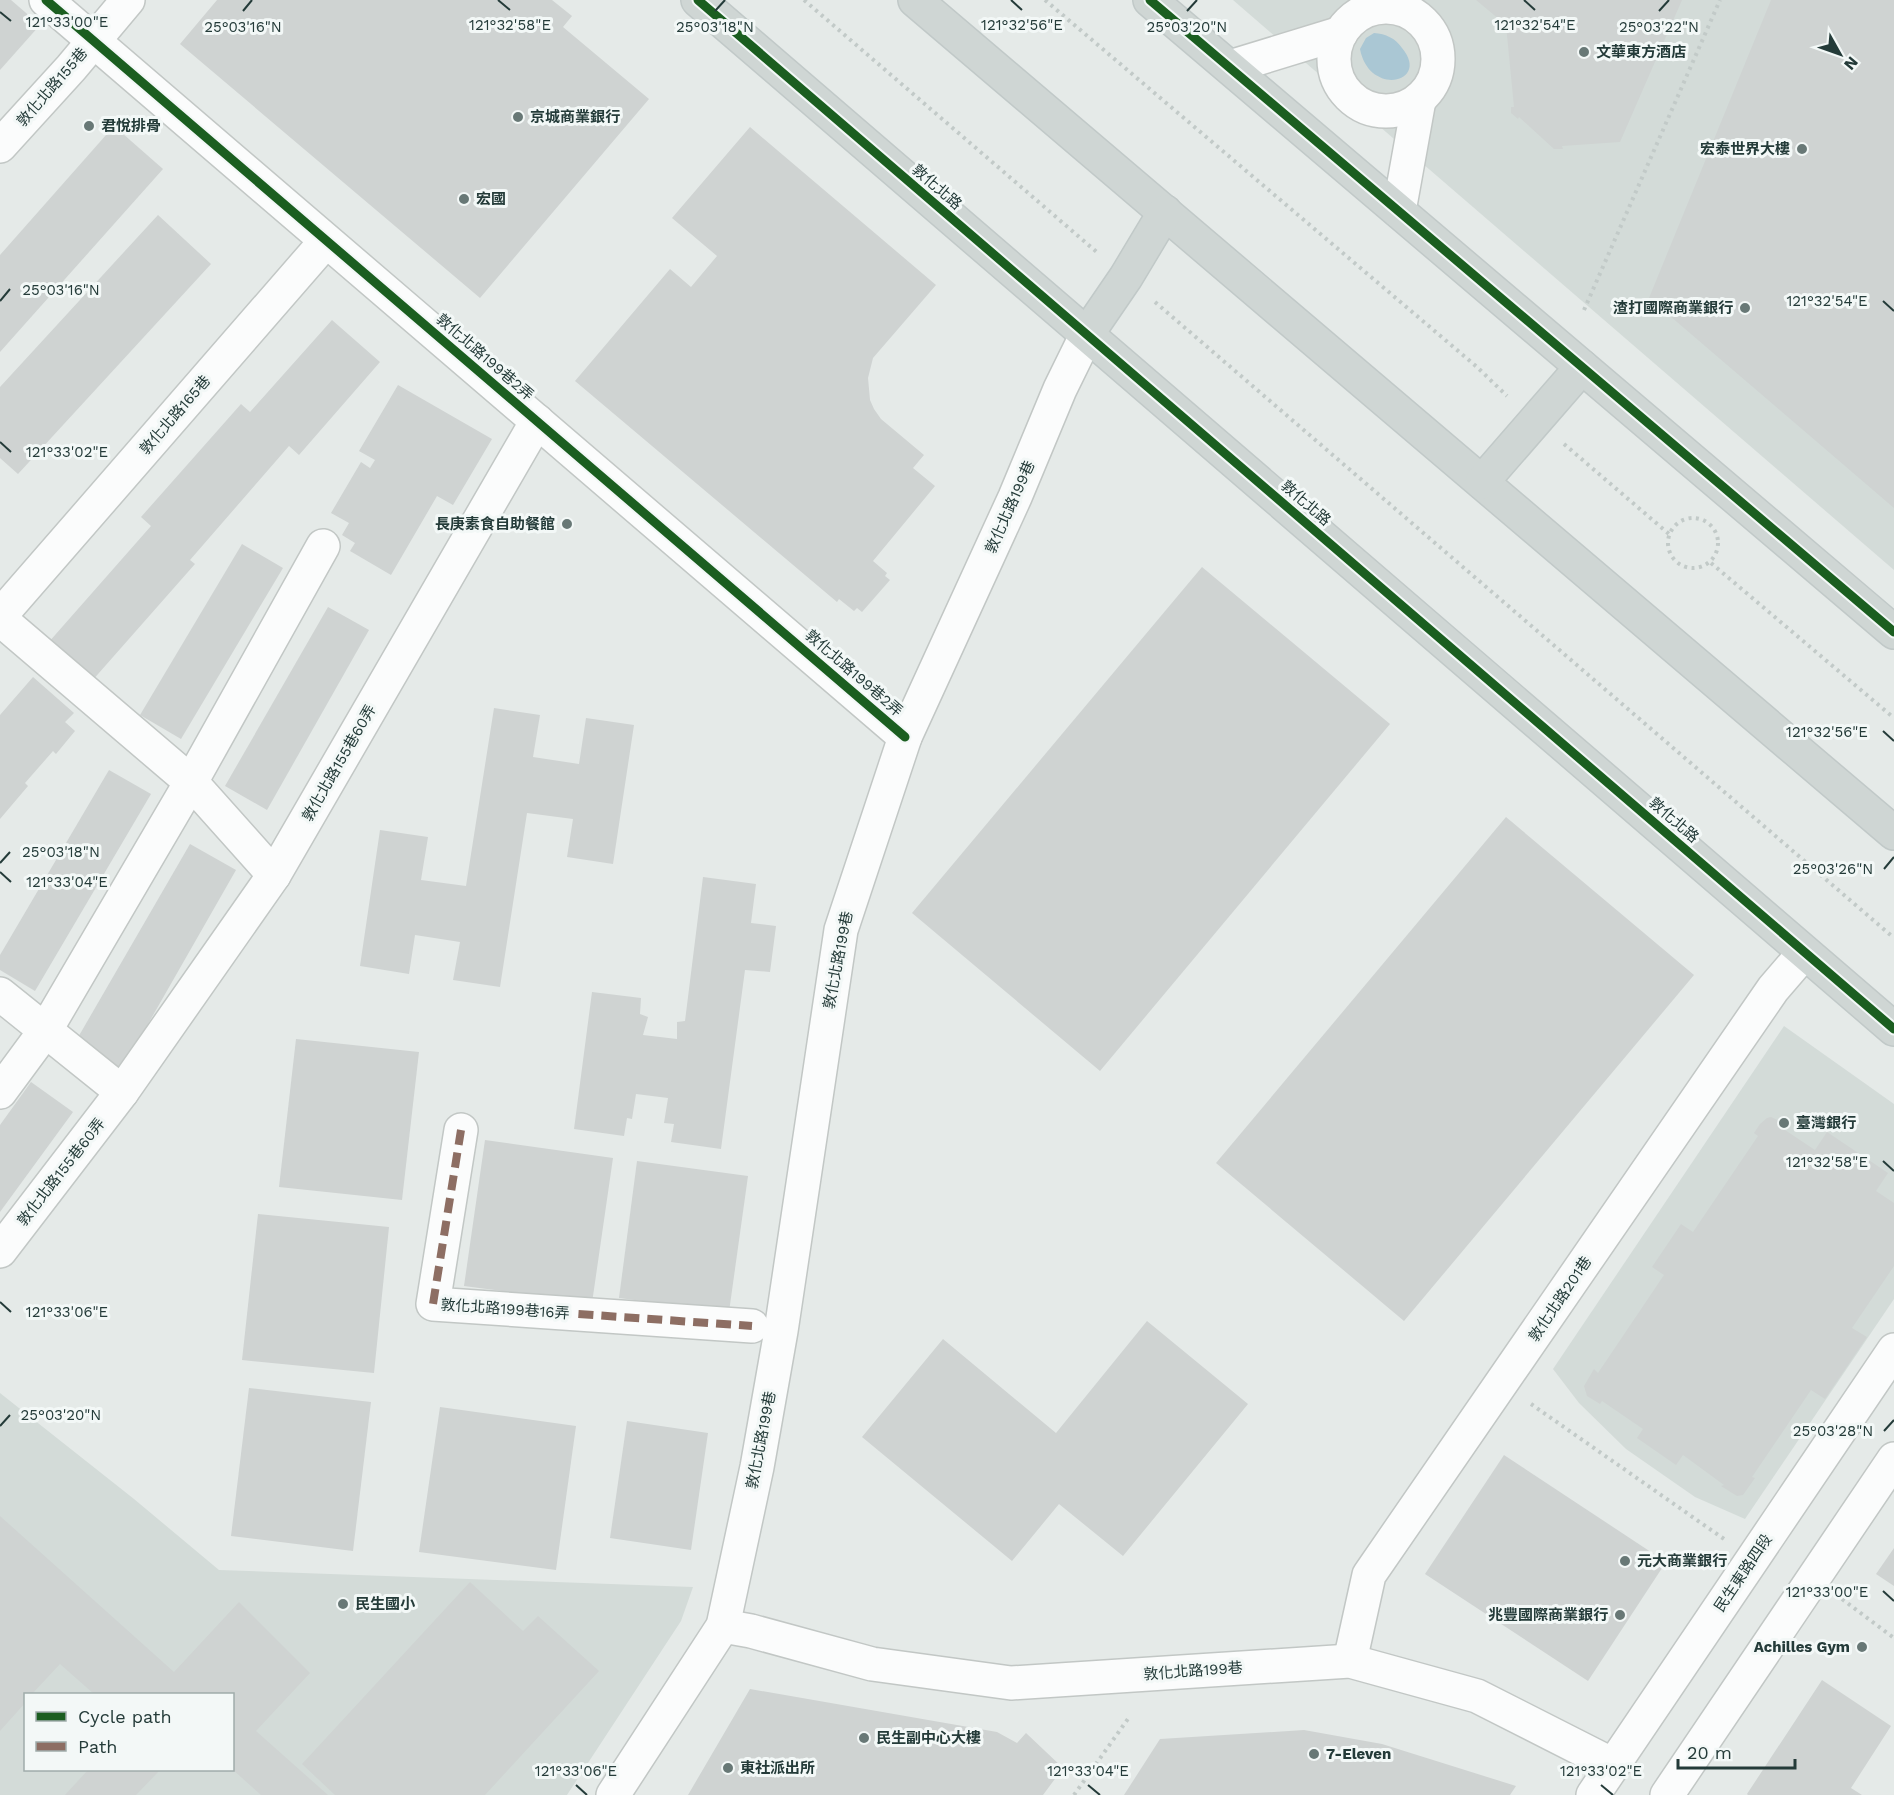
<svg xmlns="http://www.w3.org/2000/svg" width="1894" height="1795" font-family="'Work Sans','Noto Sans TC',sans-serif">
	<rect width="100%" height="100%" fill="#e5eae8"/>
	<g fill="#d3dbd8" fill-rule="evenodd">
		<polygon points="1233,0 1894,0 1894,570"/>
		<polygon points="1784,1026 1894,1104 1894,1299 1745,1519 1695,1497 1626,1449 1579,1403 1553,1369"/>
		<path d="M0 1393 134 1499 219 1570 693 1587 681 1621 567 1795H0ZM26 1694H232V1770H26Z"/>
	</g>
	<path fill="#aac7d4" d="M1374 33C1386 34 1395 38 1402 48 1431 83 1369 97 1360 49L1366 38Z"/>
	<g fill="#cfd3d2">
		<polygon points="0,0 11,0 40,25 0,70"/>
		<polygon points="217,0 552,0 572,16 563,27 649,99 480,298 180,44"/>
		<polygon points="1476,0 1682,0 1620,142 1562,146 1563,149 1554,149 1519,117 1518,119 1511,113 1511,107 1514,107 1506,25"/>
		<polygon points="1771,0 1894,0 1894,508 1649,298"/>
		<polygon points="114,126 163,169 0,352 0,255"/>
		<polygon points="750,127 936,285 873,358 868,378 870,400 874,409 881,419 924,455 913,468 935,486 873,561 887,573 885,576 890,580 862,612 857,608 854,611 839,599 837,602 575,381 670,269 691,287 717,256 672,218"/>
		<polygon points="158,215 211,264 18,474 0,458 0,387"/>
		<polygon points="332,320 380,362 299,455 289,446 190,560 195,564 91,682 48,643 151,526 141,517 241,404 250,412"/>
		<polygon points="398,385 492,439 453,505 437,496 391,575 350,551 355,543 342,535 349,523 331,513 361,462 370,468 375,460 359,451"/>
		<polygon points="242,544 283,568 181,739 140,715"/>
		<polygon points="1202,567 1390,724 1100,1071 912,913"/>
		<polygon points="328,607 369,630 267,810 225,786"/>
		<polygon points="33,677 74,713 65,722 75,731 56,754 53,751 25,783 28,786 0,819 0,715"/>
		<polygon points="494,708 540,715 533,757 579,764 586,718 634,725 613,864 567,857 573,819 527,813 500,987 453,980 460,942 415,935 409,974 360,966 380,830 428,837 421,880 466,886"/>
		<polygon points="109,770 151,794 35,991 0,970 0,955"/>
		<polygon points="1506,817 1694,975 1404,1321 1216,1163"/>
		<polygon points="190,844 236,870 120,1073 73,1046"/>
		<polygon points="703,877 756,884 751,923 776,926 770,972 745,970 721,1149 671,1142 674,1124 664,1123 668,1098 636,1094 632,1119 627,1118 624,1136 574,1129 592,992 641,998 640,1014 648,1017 643,1035 677,1039 677,1022 685,1021"/>
		<polygon points="296,1039 419,1052 402,1200 279,1187"/>
		<polygon points="31,1082 73,1112 0,1212 0,1125"/>
		<polygon points="1771,1117 1788,1125 1785,1130 1815,1150 1827,1132 1888,1173 1876,1191 1894,1203 1894,1266 1852,1328 1867,1337 1825,1399 1811,1390 1752,1477 1755,1478 1743,1495 1737,1496 1721,1486 1724,1485 1683,1455 1676,1465 1637,1438 1643,1429 1602,1401 1600,1404 1587,1396 1584,1386 1594,1369 1598,1373 1664,1275 1652,1267 1681,1224 1693,1232 1758,1136 1754,1133 1760,1124 1767,1118"/>
		<polygon points="485,1140 613,1158 592,1303 464,1286"/>
		<polygon points="637,1161 748,1176 729,1312 619,1298"/>
		<polygon points="258,1214 389,1227 374,1373 242,1360"/>
		<polygon points="1147,1321 1248,1404 1123,1556 1059,1504 1012,1561 862,1437 943,1339 1056,1433"/>
		<polygon points="249,1388 371,1402 353,1551 231,1536"/>
		<polygon points="440,1407 576,1426 556,1570 419,1552"/>
		<polygon points="627,1421 708,1433 691,1550 610,1538"/>
		<polygon points="1504,1455 1666,1562 1588,1681 1425,1574"/>
		<polygon points="0,1516 174,1672 239,1602 310,1673 256,1731 328,1795 261,1795 232,1769 232,1694 94,1694 60,1664 32,1694 26,1694 26,1702 0,1731"/>
		<polygon points="1894,1548 1894,1586 1876,1574"/>
		<polygon points="470,1582 523,1631 538,1616 599,1671 485,1795 335,1795 302,1764"/>
		<polygon points="1822,1680 1891,1726 1851,1788 1862,1795 1748,1795 1747,1794"/>
		<polygon points="750,1689 997,1732 1017,1743 1026,1733 1063,1768 1043,1795 688,1795"/>
		<polygon points="1304,1730 1382,1744 1516,1786 1510,1795 1124,1795 1160,1739"/>
		<polygon points="88,1770 160,1770 136,1795 65,1795"/>
	</g>
	<g fill="none" stroke-linecap="round" stroke-linejoin="round">
		<defs>
			<g id="minor">
				<polyline points="46,0 905,737"/>
				<circle cx="1386" cy="59" r="52"/>
				<polyline points="1230,67 1341,33"/>
				<polyline points="0,146 71,68 128,0"/>
				<polyline points="1399,211 1419,100"/>
				<polyline points="0,616 326,241"/>
				<polyline points="0,619 191,782 274,875"/>
				<polyline points="0,994 122,1092"/>
				<polyline points="0,1092 45,1031 191,782 323,546"/>
				<polyline points="461,1130 433,1304 752,1326"/>
				<polyline points="0,1251 122,1092 274,875 537,421"/>
				<polyline points="723,1626 751,1631 872,1664 1011,1683 1350,1661 1477,1696 1613,1765"/>
				<polyline points="1350,1661 1369,1575 1773,989 1804,953"/>
				<polyline points="613,1795 723,1626 757,1467 781,1331 841,930 905,737 1015,497 1060,389 1087,334"/>
				<polyline points="1593,1795 1894,1350"/>
				<polyline points="1667,1795 1894,1459"/>
			</g>
			<g id="major">
				<polyline points="698,0 1894,1029"/>
				<polyline points="915,0 1894,833"/>
				<polyline points="1150,0 1894,632"/>
				<polyline points="1087,334 1126,277 1165,212"/>
				<polyline points="1482,482 1582,367"/>
			</g>
		</defs>
		<use href="#minor" stroke="#c2c7c5" stroke-width="36"/>
		<use href="#major" stroke="#c1c9c8" stroke-width="36"/>
		<g stroke="#c2cac8" stroke-width="4" stroke-dasharray="3 4.5" stroke-linecap="butt">
			<polyline points="804,0 1099,254"/>
			<polyline points="1045,0 1477,367 1507,396"/>
			<polyline points="1155,302 1894,938"/>
			<polyline points="1584,310 1720,0"/>
			<polyline points="1564,444 1669,534"/>
			<circle cx="1693" cy="543" r="25"/>
			<polyline points="1711,563 1894,718"/>
			<polyline points="1531,1404 1724,1539"/>
			<polyline points="1842,1599 1894,1638"/>
			<polyline points="1074,1795 1130,1716"/>
		</g>
		<use href="#minor" stroke="#fbfcfc" stroke-width="33"/>
		<use href="#major" stroke="#cfd6d4" stroke-width="33"/>
		<polyline stroke="#8d6e63" stroke-width="8" stroke-dasharray="15 8" stroke-linecap="butt" points="461,1130 433,1304 752,1326"/>
		<defs>
			<g id="cycleway">
				<polyline points="46,0 905,737"/>
				<polyline points="698,0 1894,1029"/>
				<polyline points="1150,0 1894,632"/>
			</g>
		</defs>
		<use href="#cycleway" stroke="#f3f8f7" stroke-width="13"/>
		<use href="#cycleway" stroke="#1b5e20" stroke-width="9"/>
	</g>
	<path fill="none" stroke="#243b39" stroke-width="2" d="M498 0 510 10M1011 0 1022 10M1524 0 1535 10M243 11 252 0M715 11 725 0M1187 11 1197 0M1659 11 1669 0M0 12 11 21M0 301 10 289M1883 301 1894 311M0 442 11 452M1883 731 1894 741M0 863 10 852M1884 869 1894 857M0 872 11 882M1883 1161 1894 1171M0 1302 11 1312M0 1426 10 1415M1884 1431 1894 1420M1883 1591 1894 1601M576 1785 587 1795M1088 1785 1100 1795M1601 1785 1613 1795"/>
	<g fill="#687876" stroke="#f3f8f7" stroke-width="2">
		<circle cx="1584" cy="52" r="6"/>
		<circle cx="518" cy="117" r="6"/>
		<circle cx="89" cy="126" r="6"/>
		<circle cx="1802" cy="149" r="6"/>
		<circle cx="464" cy="199" r="6"/>
		<circle cx="1745" cy="308" r="6"/>
		<circle cx="567" cy="524" r="6"/>
		<circle cx="1784" cy="1123" r="6"/>
		<circle cx="1625" cy="1561" r="6"/>
		<circle cx="343" cy="1604" r="6"/>
		<circle cx="1620" cy="1615" r="6"/>
		<circle cx="1862" cy="1647" r="6"/>
		<circle cx="864" cy="1738" r="6"/>
		<circle cx="1314" cy="1754" r="6"/>
		<circle cx="728" cy="1768" r="6"/>
	</g>
	<g text-anchor="middle" stroke-width="6" stroke-linejoin="round" paint-order="stroke">
		<g font-size="15" font-weight="bold" fill="#243b39" stroke="#f3f8f7" text-anchor="start">
			<text x="1596" y="57">文華東方酒店</text>
			<text x="530" y="122">京城商業銀行</text>
			<text x="101" y="131">君悅排骨</text>
			<text x="1790" y="154" text-anchor="end">宏泰世界大樓</text>
			<text x="476" y="204">宏國</text>
			<text x="1733" y="313" text-anchor="end">渣打國際商業銀行</text>
			<text x="555" y="529" text-anchor="end">長庚素食自助餐館</text>
			<text x="1796" y="1128">臺灣銀行</text>
			<text x="1637" y="1566">元大商業銀行</text>
			<text x="355" y="1609">民生國小</text>
			<text x="1608" y="1620" text-anchor="end">兆豐國際商業銀行</text>
			<text x="1850" y="1652" text-anchor="end">Achilles Gym</text>
			<text x="876" y="1743">民生副中心大樓</text>
			<text x="1326" y="1759">7-Eleven</text>
			<text x="740" y="1773">東社派出所</text>
		</g>
		<g font-size="15" fill="#243b39" stroke="#f3f8f7">
			<text transform="translate(52 87) rotate(-49)" y="5">敦化北路155巷</text>
			<text transform="translate(937 187) rotate(41)" y="5">敦化北路</text>
			<text transform="translate(485 357) rotate(41)" y="5">敦化北路199巷2弄</text>
			<text transform="translate(175 415) rotate(-49)" y="5">敦化北路165巷</text>
			<text transform="translate(1306 503) rotate(41)" y="5">敦化北路</text>
			<text transform="translate(1010 507) rotate(-66)" y="5">敦化北路199巷</text>
			<text transform="translate(854 673) rotate(41)" y="5">敦化北路199巷2弄</text>
			<text transform="translate(339 763) rotate(-60)" y="5">敦化北路155巷60弄</text>
			<text transform="translate(1674 820) rotate(41)" y="5">敦化北路</text>
			<text transform="translate(838 960) rotate(-79)" y="5">敦化北路199巷</text>
			<text transform="translate(61 1172) rotate(-52)" y="5">敦化北路155巷60弄</text>
			<text transform="translate(1560 1299) rotate(-56)" y="5">敦化北路201巷</text>
			<text transform="translate(505 1309) rotate(4)" y="5">敦化北路199巷16弄</text>
			<text transform="translate(761 1440) rotate(-79)" y="5">敦化北路199巷</text>
			<text transform="translate(1743 1573) rotate(-56)" y="5">民生東路四段</text>
			<text transform="translate(1193 1671) rotate(-4)" y="5">敦化北路199巷</text>
		</g>
	</g>
	<g font-size="15" text-anchor="middle" fill="#243b39" stroke="#f3f8f7" stroke-width="6" stroke-linejoin="round" paint-order="stroke">
		<text x="67" y="27">121°33'00"E</text>
		<text x="510" y="30">121°32'58"E</text>
		<text x="1022" y="30">121°32'56"E</text>
		<text x="1535" y="30">121°32'54"E</text>
		<text x="243" y="32">25°03'16"N</text>
		<text x="715" y="32">25°03'18"N</text>
		<text x="1187" y="32">25°03'20"N</text>
		<text x="1659" y="32">25°03'22"N</text>
		<text x="61" y="295">25°03'16"N</text>
		<text x="1827" y="306">121°32'54"E</text>
		<text x="67" y="457">121°33'02"E</text>
		<text x="1827" y="737">121°32'56"E</text>
		<text x="61" y="857">25°03'18"N</text>
		<text x="1833" y="874">25°03'26"N</text>
		<text x="67" y="887">121°33'04"E</text>
		<text x="1827" y="1167">121°32'58"E</text>
		<text x="67" y="1317">121°33'06"E</text>
		<text x="61" y="1420">25°03'20"N</text>
		<text x="1833" y="1436">25°03'28"N</text>
		<text x="1827" y="1597">121°33'00"E</text>
		<text x="576" y="1776">121°33'06"E</text>
		<text x="1088" y="1776">121°33'04"E</text>
		<text x="1601" y="1776">121°33'02"E</text>
	</g>
	<rect x="24" y="1693" width="210" height="78" fill="#f3f8f7" stroke="#a0acab" stroke-width="1.5"/>
	<rect x="36" y="1712" width="30" height="9" fill="#1b5e20" stroke="#a0acab" stroke-width="1.5"/>
	<text x="78" y="1723" font-size="18" fill="#243b39">Cycle path</text>
	<rect x="36" y="1742" width="30" height="9" fill="#8d6e63" stroke="#a0acab" stroke-width="1.5"/>
	<text x="78" y="1753" font-size="18" fill="#243b39">Path</text>
	<g transform="translate(1840 54) rotate(130)" stroke="#f3f8f7" stroke-width="4.5" paint-order="stroke">
	<path d="M0-4.5L10 22L0 15L-10 22Z" fill="#243b39"/>
	<text y="-9" font-size="16" font-weight="bold" text-anchor="middle" fill="#243b39">N</text>
	</g>
	<path d="M1678 1759v9h117v-9" fill="none" stroke="#243b39" stroke-width="3"/>
	<text x="1687" y="1759" font-size="18" fill="#243b39" stroke="#f3f8f7" stroke-width="4.5" paint-order="stroke">20 m</text>
</svg>
